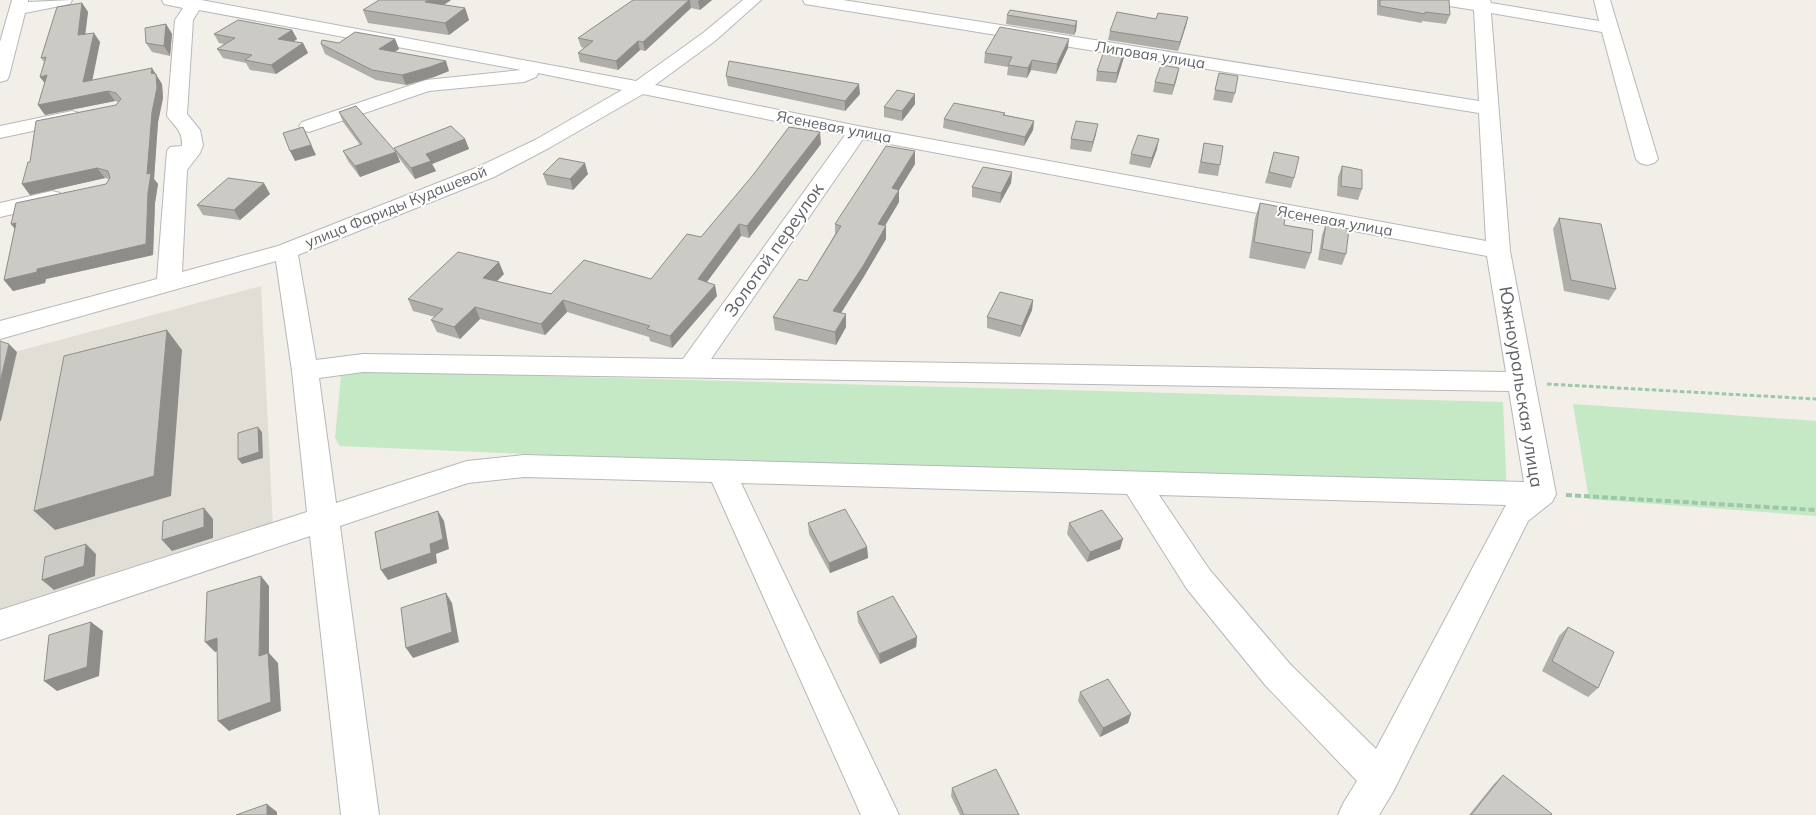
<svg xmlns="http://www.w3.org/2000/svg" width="1816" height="815" font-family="Mulish,sans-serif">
	<rect width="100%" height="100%" fill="#f1efe8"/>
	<polygon fill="#e1ded6" points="261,286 273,527 0,611 0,356"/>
	<g fill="#c5e8c5">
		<polygon points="357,371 1503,402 1507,496 340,446 335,438 341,375"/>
		<polygon points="1573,404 1816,421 1816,516 1589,499"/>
	</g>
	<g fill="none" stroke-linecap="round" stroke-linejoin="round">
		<defs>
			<g id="minor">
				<polygon points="12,0 28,0 28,2 72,0 70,4 25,13 9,76 7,80 0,82 0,42"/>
				<path d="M162 0H201L636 81 703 33 743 0H761L715 41 655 85 858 126 1486 241 1479 113 811 5 805 4 803 0H843L1479 101 1474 10 1437 4 1435 0H1490L1491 3 1599 21 1594 0H1610L1658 159 1654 163 1647 165 1640 163 1636 159 1602 32 1491 13 1510 251 1556 494 1552 502 1528 521 1393 792 1379 815H1338L1344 802 1357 781 1266 686 1187 589 1127 494 741 483 899 815H861L712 482 524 477 468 483 340 526 379 815H341L310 536 0 640V610L307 512 292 371 276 261 0 339V321L157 279 167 151 170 147 182 146C183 131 175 127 167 116L175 20 183 8 164 4ZM199 10 521 70 426 80 302 122 299 126 302 130 309 132 429 91 524 82 536 77 538 73 622 90 535 140 478 167 278 246 182 272 187 170 200 153 203 145 200 130 187 114 193 20ZM643 94 845 135 683 359 363 354 316 360 298 255 494 177 549 148ZM863 139 1487 256 1506 372 711 359ZM363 372 1509 391 1524 482 524 455 467 461 336 503 319 378ZM1159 495 1506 505 1376 749 1290 664 1209 569Z"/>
				<polygon points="72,111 79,113 82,117 79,121 0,138 0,126"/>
				<polygon points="52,191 60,193 63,198 60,203 0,217 0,203"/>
			</g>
		</defs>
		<use href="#minor" stroke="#b5b8bc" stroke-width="2"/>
		<polyline stroke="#9cc7a9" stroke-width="3" stroke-dasharray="4.5 2.5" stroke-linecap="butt" points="1547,384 1816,399"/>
		<polyline stroke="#9cc7a9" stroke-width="4" stroke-dasharray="6 3" stroke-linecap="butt" points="1566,495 1816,510"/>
		<use href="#minor" fill="#fff" fill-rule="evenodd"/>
	</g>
	<g fill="#afaea9">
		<polygon points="379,0 451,0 444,5 465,8 469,20 449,35 368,23 363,10"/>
		<polygon points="633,0 712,0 700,10 691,8 645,51 640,50 618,70 580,62 578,53 584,48 581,47 578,38"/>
		<polygon points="1377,0 1449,0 1450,15 1446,24 1422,21 1422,23 1377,15"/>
		<polygon points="82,3 88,12 85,34 100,42 92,80 155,74 162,84 163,98 158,122 154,179 158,184 155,203 153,255 46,279 45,283 13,291 4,280 15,229 11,224 106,184 109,179 105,178 30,195 22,184 30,162 116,105 118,102 115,101 45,115 38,105 45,83 40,77 44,62 41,58"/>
		<polygon points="1007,15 1077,21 1076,31 1074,35 1006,24"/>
		<polygon points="1188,17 1178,51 1108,40 1110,31"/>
		<polygon points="166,24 172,34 170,56 152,52 146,43"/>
		<polygon points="292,30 297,39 293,42 303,43 308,53 276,74 250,70 246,63 223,58 217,49 224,44 219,43 214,34"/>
		<polygon points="395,39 399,49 394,52 449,71 434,77 406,85 376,80 325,54 321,44"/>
		<polygon points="1068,48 1056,74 1031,70 1027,78 1007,75 1008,67 984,63 985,53"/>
		<polygon points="1124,57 1116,83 1096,81 1097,71"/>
		<polygon points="1179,68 1172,95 1153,92 1155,82"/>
		<polygon points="1219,73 1235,93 1232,103 1213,100"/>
		<polygon points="726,76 860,94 845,111 728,86"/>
		<polygon points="915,104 902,121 884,117 884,107"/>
		<polygon points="339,112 396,152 400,162 360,177 348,161 343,151 360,145 343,122"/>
		<polygon points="1005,113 1005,115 1034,121 1033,130 1024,146 943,128 944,119"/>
		<polygon points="1096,134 1091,152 1070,149 1071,139"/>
		<polygon points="465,139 469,149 432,164 436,171 415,179 399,158 394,148"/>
		<polygon points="1204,143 1220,165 1218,176 1198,173"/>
		<polygon points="821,144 749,238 741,236 707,282 717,296 672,348 650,341 649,337 567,312 545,335 480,319 460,339 437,332 431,320 435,317 413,311 408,299 504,274 497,281 551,294 651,279 701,237"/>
		<polygon points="1157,149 1150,168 1129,164 1131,154"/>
		<polygon points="1274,152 1294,178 1291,188 1265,183"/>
		<polygon points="915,164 899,190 899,202 885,226 886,239 863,278 841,313 846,327 836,345 775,330 773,317 807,281 835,234 835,224"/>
		<polygon points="1342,166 1362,189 1358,200 1337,196 1338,177"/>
		<polygon points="1012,172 1011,183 1000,203 972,197 972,187"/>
		<polygon points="543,174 588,174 573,190 547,185"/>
		<polygon points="270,194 240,220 203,215 197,205"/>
		<polygon points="1260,203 1284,225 1311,253 1305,269 1249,258 1255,218"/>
		<polygon points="1559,218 1616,289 1609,300 1564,291 1553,229"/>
		<polygon points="1326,224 1346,254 1342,265 1318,260 1322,235"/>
		<polygon points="1033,300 1032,310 1020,337 987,328 987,317"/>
		<polygon points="808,523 867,547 868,558 830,573 809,534"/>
		<polygon points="1069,523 1120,549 1087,562 1067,534"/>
		<polygon points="857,612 917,637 916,647 880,664 858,622"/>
		<polygon points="1568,627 1598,688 1588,697 1542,671 1559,636"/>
		<polygon points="1080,692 1131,714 1128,723 1100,737 1078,701"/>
		<polygon points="1503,775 1551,815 1469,815 1494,784"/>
		<polygon points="952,788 1019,815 960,815 951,796"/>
	</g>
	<g fill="#8f8d8a">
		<polygon points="429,0 451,0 430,14 425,2"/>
		<polygon points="689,0 690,0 691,8 645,51 643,42"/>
		<polygon points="700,0 712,0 700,10 698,1"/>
		<polygon points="82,3 88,12 84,45 78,35"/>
		<polygon points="465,8 469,20 449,35 445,23"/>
		<polygon points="1188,17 1186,26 1178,51 1180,42"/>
		<polygon points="1077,21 1076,31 1074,35 1075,26"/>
		<polygon points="166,24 172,34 170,56 164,46"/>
		<polygon points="292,30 297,39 282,49 278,39"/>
		<polygon points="94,33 100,42 90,92 83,82"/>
		<polygon points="395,39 399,49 384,59 379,49"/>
		<polygon points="1069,39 1068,48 1056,74 1057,64"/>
		<polygon points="638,41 640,50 618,70 616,61"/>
		<polygon points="303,43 308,53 276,74 271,65"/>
		<polygon points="1125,48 1124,57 1116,83 1117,73"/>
		<polygon points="1032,60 1031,70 1027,78 1028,68"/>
		<polygon points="446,61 449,71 434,77 406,85 402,75"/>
		<polygon points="152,68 162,84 163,98 158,122 154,179 158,184 155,203 153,255 46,279 45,283 13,291 4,280 37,269 147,174 151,73"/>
		<polygon points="1179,68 1177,78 1172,95 1174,85"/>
		<polygon points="47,75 47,86 40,77"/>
		<polygon points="859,84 860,94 845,111 845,101"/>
		<polygon points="108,91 115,101 45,115 38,105"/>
		<polygon points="915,94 915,104 902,121 902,111"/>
		<polygon points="1034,121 1033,130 1024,146 1025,137"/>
		<polygon points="1098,124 1096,134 1091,152 1093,142"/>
		<polygon points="303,127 316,155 295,161 290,151"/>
		<polygon points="820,132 821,144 749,238 747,226"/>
		<polygon points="465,139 469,149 432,164 436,171 415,179 411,168 426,154"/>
		<polygon points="1159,139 1157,149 1150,168 1152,158"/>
		<polygon points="915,151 915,164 899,190 899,202 878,237 878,224 892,188"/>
		<polygon points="396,152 400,162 360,177 355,166"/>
		<polygon points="585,163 588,174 573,190 570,179"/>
		<polygon points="97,168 105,178 30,195 22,184"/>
		<polygon points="1012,172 1011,183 1000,203 1001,193"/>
		<polygon points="264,183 270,194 240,220 234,210"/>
		<polygon points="16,223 19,234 11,224"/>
		<polygon points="739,224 741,236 700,291 698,279"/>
		<polygon points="886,226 886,239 863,278 834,324 833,311"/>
		<polygon points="499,262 504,274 488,290 483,278"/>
		<polygon points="715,285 717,296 672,348 670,336"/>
		<polygon points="563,300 567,312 545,335 541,324"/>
		<polygon points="1033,300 1032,310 1020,337 1022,326"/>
		<polygon points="475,307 480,319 460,339 454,327"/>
		<polygon points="846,314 846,327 836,345 835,332"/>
		<polygon points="167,330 182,350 171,496 55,530 34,511"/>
		<polygon points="9,344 17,352 1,421 0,421 0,382"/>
		<polygon points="258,427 262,432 263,458 242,464 238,459"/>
		<polygon points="204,508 213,519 213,538 172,551 162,540"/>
		<polygon points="438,511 444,521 449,549 436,554 437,563 388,580 381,570 430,544"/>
		<polygon points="1123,539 1120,549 1087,562 1090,552"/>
		<polygon points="86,544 96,554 95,576 54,590 42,580"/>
		<polygon points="867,547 868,558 830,573 829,563"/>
		<polygon points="261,576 269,586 269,653 278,663 281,711 229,731 218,721 259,656"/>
		<polygon points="446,593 452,603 459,642 413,658 406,648"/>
		<polygon points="91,622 103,631 99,676 57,691 44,681"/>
		<polygon points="917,637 916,647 880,664 879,654"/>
		<polygon points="217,638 227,648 215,652 205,642"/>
		<polygon points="1131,714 1128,723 1100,737 1103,728"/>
		<polygon points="267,804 277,812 277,815 267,815"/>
	</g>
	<g fill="#cccac5" stroke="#8f8d8a">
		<polygon points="379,0 429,0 425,2 465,8 445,23 363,10"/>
		<polygon points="633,0 689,0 643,42 638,41 616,61 578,53 593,41 578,38"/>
		<polygon points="1380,0 1449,0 1450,15 1425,12 1425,14 1380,6"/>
		<polygon points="82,3 78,35 94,33 83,82 152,68 151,73 156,74 157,88 152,112 147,174 151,173 148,193 146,244 37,269 37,272 4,280 16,223 11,224 16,203 106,184 110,178 108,171 97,168 22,184 28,162 30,162 36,121 116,105 121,99 116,93 108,91 38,105 47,75 40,77 46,57 41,58 57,7"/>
		<polygon points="1010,10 1077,21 1075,26 1007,15"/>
		<polygon points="1117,12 1156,19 1158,13 1188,17 1180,42 1110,31"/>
		<polygon points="238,20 292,30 278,39 303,43 271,65 245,60 252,55 217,49 235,38 214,34"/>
		<polygon points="166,24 164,46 146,43 145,28"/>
		<polygon points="1000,27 1069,39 1057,64 1032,60 1028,68 1008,65 1012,57 985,53"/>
		<polygon points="355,32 395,39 379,49 446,61 430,67 402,75 372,70 321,44 322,40 339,43"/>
		<polygon points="1106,45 1125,48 1117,73 1097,71"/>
		<polygon points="729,61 859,84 845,101 726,76"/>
		<polygon points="1161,65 1179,68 1174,85 1155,82"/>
		<polygon points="1219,73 1238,76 1235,93 1215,90"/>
		<polygon points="897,90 915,94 902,111 884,107"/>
		<polygon points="954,103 1005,113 1003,115 1034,121 1025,137 944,119"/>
		<polygon points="356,106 396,152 355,166 343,151 362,144 339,112"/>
		<polygon points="1076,121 1098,124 1093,142 1071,139"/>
		<polygon points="451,126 465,139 426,154 431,161 411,168 394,148"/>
		<polygon points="303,127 311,145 290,151 283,133"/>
		<polygon points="789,127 820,132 747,226 739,224 698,279 715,285 670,336 647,329 650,326 563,300 541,324 475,307 454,327 431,320 443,309 408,299 458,252 499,262 483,278 551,294 584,260 651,279 687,234 701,237 753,175"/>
		<polygon points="1138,135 1159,139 1152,158 1131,154"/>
		<polygon points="1204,143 1223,146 1220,165 1201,162"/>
		<polygon points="886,146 915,151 892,188 899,190 878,224 886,226 863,266 833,311 846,314 835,332 773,317 799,279 807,281 841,226 835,224"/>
		<polygon points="1274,152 1299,157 1294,178 1269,172"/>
		<polygon points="559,158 585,163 570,179 543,174"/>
		<polygon points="1342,166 1362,170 1362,189 1341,186"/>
		<polygon points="983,167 1012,172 1001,193 972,187"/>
		<polygon points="228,178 264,183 234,210 197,205"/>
		<polygon points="1260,203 1286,208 1284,225 1313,230 1311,253 1254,242"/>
		<polygon points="1559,218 1601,224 1616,289 1571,280"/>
		<polygon points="1326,224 1349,229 1346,254 1322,249"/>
		<polygon points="1000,292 1033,300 1022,326 987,317"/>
		<polygon points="167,330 154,476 34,511 64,356"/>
		<polygon points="0,341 9,344 0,382"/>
		<polygon points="258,427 259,452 238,459 238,433"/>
		<polygon points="204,508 204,527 162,540 163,521"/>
		<polygon points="845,509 867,547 829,563 808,523"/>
		<polygon points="1102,510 1123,539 1090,552 1069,523"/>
		<polygon points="438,511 443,539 430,544 431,553 381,570 375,532"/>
		<polygon points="86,544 84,566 42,580 45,557"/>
		<polygon points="261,576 259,656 268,653 271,702 218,721 217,638 205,642 207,592"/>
		<polygon points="446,593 452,632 406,648 401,608"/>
		<polygon points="893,596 917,637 879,654 857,612"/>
		<polygon points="91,622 87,667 44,681 49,635"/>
		<polygon points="1568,627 1614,652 1598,688 1552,661"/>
		<polygon points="1108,679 1131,714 1103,728 1080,692"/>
		<polygon points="996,769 1019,815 964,815 952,788"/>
		<polygon points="1503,775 1552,814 1551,815 1471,815"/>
		<polygon points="267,804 267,815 236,815"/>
	</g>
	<g text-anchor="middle" stroke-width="4" stroke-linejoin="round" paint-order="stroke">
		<g font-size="15" fill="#5f6368" stroke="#fff">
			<text transform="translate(1150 55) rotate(9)" y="5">Липовая улица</text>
			<text transform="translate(834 127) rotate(11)" y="5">Ясеневая улица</text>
			<text transform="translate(396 207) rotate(-22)" y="5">улица Фариды Кудашевой</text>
			<text transform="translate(1335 221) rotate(10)" y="5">Ясеневая улица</text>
		</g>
		<g font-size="18" fill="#5f6368" stroke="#fff">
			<text transform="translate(774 250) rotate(-55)" y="6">Золотой переулок</text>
			<text transform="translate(1521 387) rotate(81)" y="6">Южноуральская улица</text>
		</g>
	</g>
</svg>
